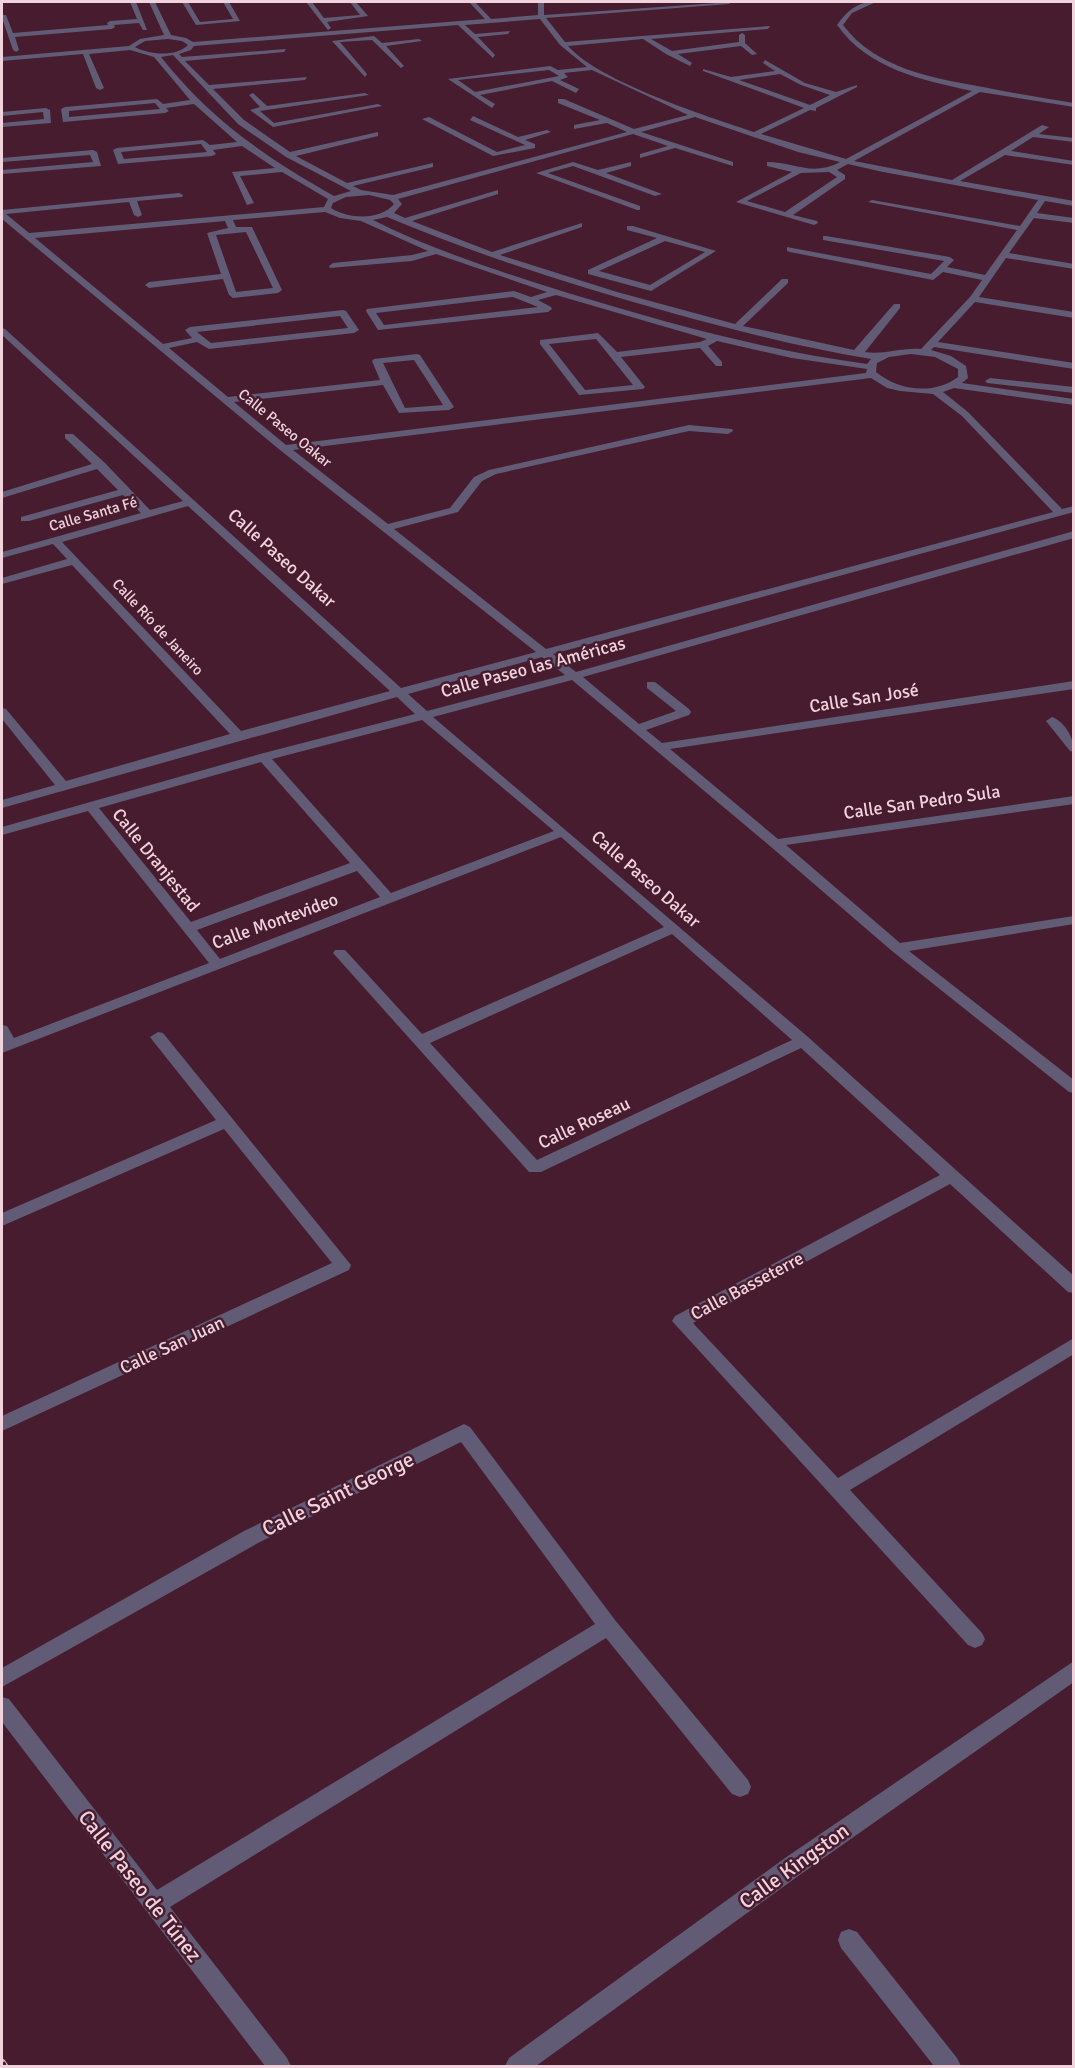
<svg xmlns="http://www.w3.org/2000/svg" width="1075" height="2068" font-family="Signika,sans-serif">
	<rect width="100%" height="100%" fill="#471c2e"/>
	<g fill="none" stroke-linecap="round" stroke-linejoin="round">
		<g fill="#615b76" fill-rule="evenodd">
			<polygon points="130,2 136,2 147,30 143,30 139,23 114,25 115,27 112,29 15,37 19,50 16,52 13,50 2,18 2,15 6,15 13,33 108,25 107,23 110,21 137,19"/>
			<path d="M149 2H155L171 35 186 38 193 42 485 19 469 2H475L491 19 538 15V2H544V15L732 2 729 4 546 18 565 42 770 26 768 29 651 39 672 51 739 42V35L742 33 745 35V43L757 54 752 55 741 46 678 54 692 63 690 66 666 54 643 39 568 46C600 82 706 116 754 132L804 108 703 71V69L731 77 775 71 763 63 765 60 805 83 836 92 857 85V87L816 108V111L810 110 761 134 846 159 972 91C922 80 868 69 837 25 846 12 859 0 876 2L852 13 843 25C876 69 933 78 983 87 1012 93 1043 98 1074 103V107L980 92 854 161 952 180 1042 125 1049 127 1039 134 1074 138V142L1033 137 1011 151 1074 161V165L1005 155 960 181 1074 201V206L1045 201 1037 213 1074 218V223L1034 218 1009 253 1074 264V269L1006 258 979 297 1074 312V318L975 302 938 342 1074 363V369L934 347 931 350 951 356 966 366 968 378 962 383 1074 399V405L954 388 943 392 968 412 1062 509 1074 506V512L553 654 576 672 1074 531V538L583 677 639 724 676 711 647 688V682H655L689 709 691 712 689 715 646 730 662 743 1074 681V689L670 749 778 839 1074 796V804L786 845 900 943 1074 916V924L909 951 1074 1080V1093L1069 1092 892 951 770 846 572 680 433 717 808 1037 1074 1276V1293L1068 1292 950 1184 693 1323 838 1478 1074 1338V1354L850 1490 982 1633 985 1639 982 1645 975 1648 968 1645 672 1321 675 1316 940 1175 801 1048 541 1172H529L333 953 335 950H345L422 1034 664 927 561 837 2 1053V1025L7 1026 14 1038 209 963 88 811 2 835V827L260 754 415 714 397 697 2 808V800L55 785 2 719V708L6 709 66 781 230 734 72 565 2 584V578L67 559 53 544 2 558V552L141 513 123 495 29 521H21V517L118 490 97 469 2 498V492L92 464 65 438V434H73L105 463 150 510 183 501 2 335V328L5 329 401 688 536 652 280 450 2 219V210L179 193 183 195 182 197 137 201 142 215 138 217 134 215 129 202 6 214 29 233 324 207 328 199 282 172 240 176 254 203 247 205 232 172 275 168 242 146 213 150 216 154 212 156 118 164 113 150 117 148 203 140 210 145 237 142 194 104 166 108 169 111 165 113 63 122 61 109 65 107 157 99 163 104 190 100 154 57 130 50 89 54 104 88 100 90 96 88 83 54 2 61V57L129 46 140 39 164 35ZM540 19 560 45 587 67 558 70 550 66 448 79 492 108 495 104 480 95 552 81 576 93 579 89 560 80 568 77 564 73 592 70 688 115 634 129 564 99H558V103L600 120 574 125V129L607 123 627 132 393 195 361 190 353 186 433 167V163L347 183 296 156 378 136V132L290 152 244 120 213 89 305 80 307 77 209 85 185 61 284 52 286 49 182 57 179 54 191 50 194 46 458 25 493 58 495 55 478 37 508 34 510 31 475 34 465 25ZM168 39 182 41 188 45C177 57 149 55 135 47L145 41ZM173 55 238 124 286 157 351 191 334 196C264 156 212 121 161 57ZM549 70 559 76 475 92 458 80ZM780 74 801 85 830 95 810 105 739 80ZM155 103 160 109 69 117V111ZM695 117 798 152 840 162C812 177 794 162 767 162V166L792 172 736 202 814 225 818 223 817 221 793 215 845 179V175L837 170 848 164 883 172 1038 200 1020 226 872 200 868 202 1017 230 985 275 947 267 954 260 950 257 826 236H823V240L944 261 931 274 787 247V251L790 252 933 280 943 272 982 280 970 297 921 349C902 347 884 355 865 352L900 308V304H894L854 350 743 326 788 283V279H782L735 324 617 292 500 255 582 227V223L492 252 412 221 498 194V190L405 218 394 213 402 204 398 199 633 134 668 146 640 154V158L675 148 733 166V162L641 132ZM201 144 207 152 124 159 121 152ZM829 172 837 177 785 212 747 201 801 173ZM369 195 390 200 394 204C380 221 348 219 331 208L333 203 346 197ZM325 212 340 218 361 221 428 251 412 255 333 263 329 266 330 268 412 261 436 254 547 292 531 297 514 291 367 309 366 311 378 330 548 312 552 309 551 307 538 300 556 295 707 339 700 342 617 352 598 333 540 340V344L579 395 643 389 645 387 621 357 700 348 716 366H722V362L708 346 717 341 792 358 867 369 866 373 286 445 234 402 383 385 399 413 449 410 454 407 420 355 417 354 374 359 372 361 380 380 228 397 169 348 197 342 209 349 354 333 359 330 346 311 343 310 190 327 185 330 192 338 163 344 35 238 225 221 228 228 207 233 221 274 149 282 145 285 149 288 223 279 229 295 233 298 278 293 282 290 252 227H236L233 220ZM387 217C480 256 575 286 672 313 737 331 805 348 871 359L867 364C764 350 667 323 568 293 501 272 435 251 373 220ZM246 232 273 288 236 292 216 235ZM513 297 538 307 384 325 376 313ZM340 316 348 328 211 343 197 332ZM596 339 633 385 585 390 549 344ZM911 354 935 357 958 369V377C934 395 899 391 876 372L877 363 889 357ZM414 360 443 405 405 408 383 363ZM871 378 887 388 900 391 933 394 962 416 1053 512 546 649 394 529 458 512 482 481 496 474 689 431 728 434 733 431 732 429 689 425 489 470 474 477 450 508 388 524 293 450ZM188 506 390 691 241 731 62 542ZM542 657 565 675 427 711 408 694ZM422 720 554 831 391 893 272 759ZM261 762 350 863 191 922 99 808ZM357 871 380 897 220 959 197 930ZM672 934 792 1040 537 1160 430 1043Z"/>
			<polygon points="182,2 188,2 200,22 233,19 223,2 229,2 240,21 196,25"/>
			<polygon points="306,2 312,2 324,18 360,15 350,2 356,2 368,16 327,22 331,28 328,30"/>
			<polygon points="374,36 382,43 419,39 422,41 386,46 404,66 401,68 372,40 340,42 367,74 365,77 332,41"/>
			<polygon points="253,93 267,106 365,93 369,95 260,111 274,123 378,104 382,106 273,127 250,110 260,107 249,95"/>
			<polygon points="46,108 50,110 51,123 2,127 2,123 44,119 43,112 2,116 2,112"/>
			<polygon points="473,116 518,137 547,130 551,132 525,140 535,144 535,148 493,156 422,119 429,117 497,152 525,145 470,120"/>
			<polygon points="93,150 97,152 101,166 2,174 2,170 93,162 90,155 2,162 2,158"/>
			<polygon points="573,162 598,170 631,162 631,166 606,173 662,194 655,196 573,166 548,173 640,206 640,210 637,210 536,173"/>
			<path d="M627 226H633L716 251 651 291 588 274V270L657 238 627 230ZM665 241 705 252 650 285 599 271Z"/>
			<polygon points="990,378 1074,387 1074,393 987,383 985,381"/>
			<path d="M1052 717C1065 722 1074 738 1074 752L1070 751 1046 721Z"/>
			<polygon points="158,1032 163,1033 351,1265 349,1270 2,1431 2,1416 332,1263 224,1129 2,1226 2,1213 216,1120 153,1041 150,1037"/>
			<polygon points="464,1424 470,1427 615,1620 748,1780 751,1787 748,1794 740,1797 732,1794 606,1638 170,1907 287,2058 291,2066 265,2066 2,1722 2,1697 9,1699 157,1890 595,1624 461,1442 258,1543 2,1687 2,1668 244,1531"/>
			<polygon points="1074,1661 1074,1682 801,1874 536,2066 505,2066 509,2058 785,1858"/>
			<polygon points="849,1929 857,1932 957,2058 961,2066 934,2066 841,1948 838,1940 841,1932"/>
		</g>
		<defs>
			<polyline id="rail" points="2,2063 4,2066"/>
		</defs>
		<use href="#rail" stroke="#dcbcc7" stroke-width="8"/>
		<use href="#rail" stroke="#471c2e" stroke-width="6" stroke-dasharray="19" stroke-linecap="butt"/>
	</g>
	<g text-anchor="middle" stroke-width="5" stroke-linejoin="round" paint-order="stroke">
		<g font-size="15" fill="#f1d3dd" stroke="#471c2e">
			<text transform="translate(285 428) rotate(39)" y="5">Calle Paseo Oakar</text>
			<text transform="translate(93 514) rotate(-16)" y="5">Calle Santa Fé</text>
			<text transform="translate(158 627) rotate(47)" y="5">Calle Río de Janeiro</text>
		</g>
		<g font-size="18" fill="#f1d3dd" stroke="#471c2e">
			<text transform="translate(282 558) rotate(42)" y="6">Calle Paseo Dakar</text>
			<text transform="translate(533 667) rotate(-15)" y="6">Calle Paseo las Américas</text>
			<text transform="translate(864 698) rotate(-9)" y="6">Calle San José</text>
			<text transform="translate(922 802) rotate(-8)" y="6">Calle San Pedro Sula</text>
			<text transform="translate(156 860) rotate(51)" y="6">Calle Dranjestad</text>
			<text transform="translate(646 879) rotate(41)" y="6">Calle Paseo Dakar</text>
			<text transform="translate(275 921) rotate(-20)" y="6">Calle Montevideo</text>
			<text transform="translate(584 1123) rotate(-25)" y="6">Calle Roseau</text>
			<text transform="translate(747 1286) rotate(-28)" y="6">Calle Basseterre</text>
			<text transform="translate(172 1345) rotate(-25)" y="6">Calle San Juan</text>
		</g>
		<g font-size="21" fill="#f1d3dd" stroke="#471c2e">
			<text transform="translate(338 1494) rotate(-26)" y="7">Calle Saint George</text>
			<text transform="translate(794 1866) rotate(-36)" y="7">Calle Kingston</text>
			<text transform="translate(140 1886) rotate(52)" y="7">Calle Paseo de Túnez</text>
		</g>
	</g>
	<rect width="1075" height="2068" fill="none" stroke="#f1d3dd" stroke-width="6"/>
</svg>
